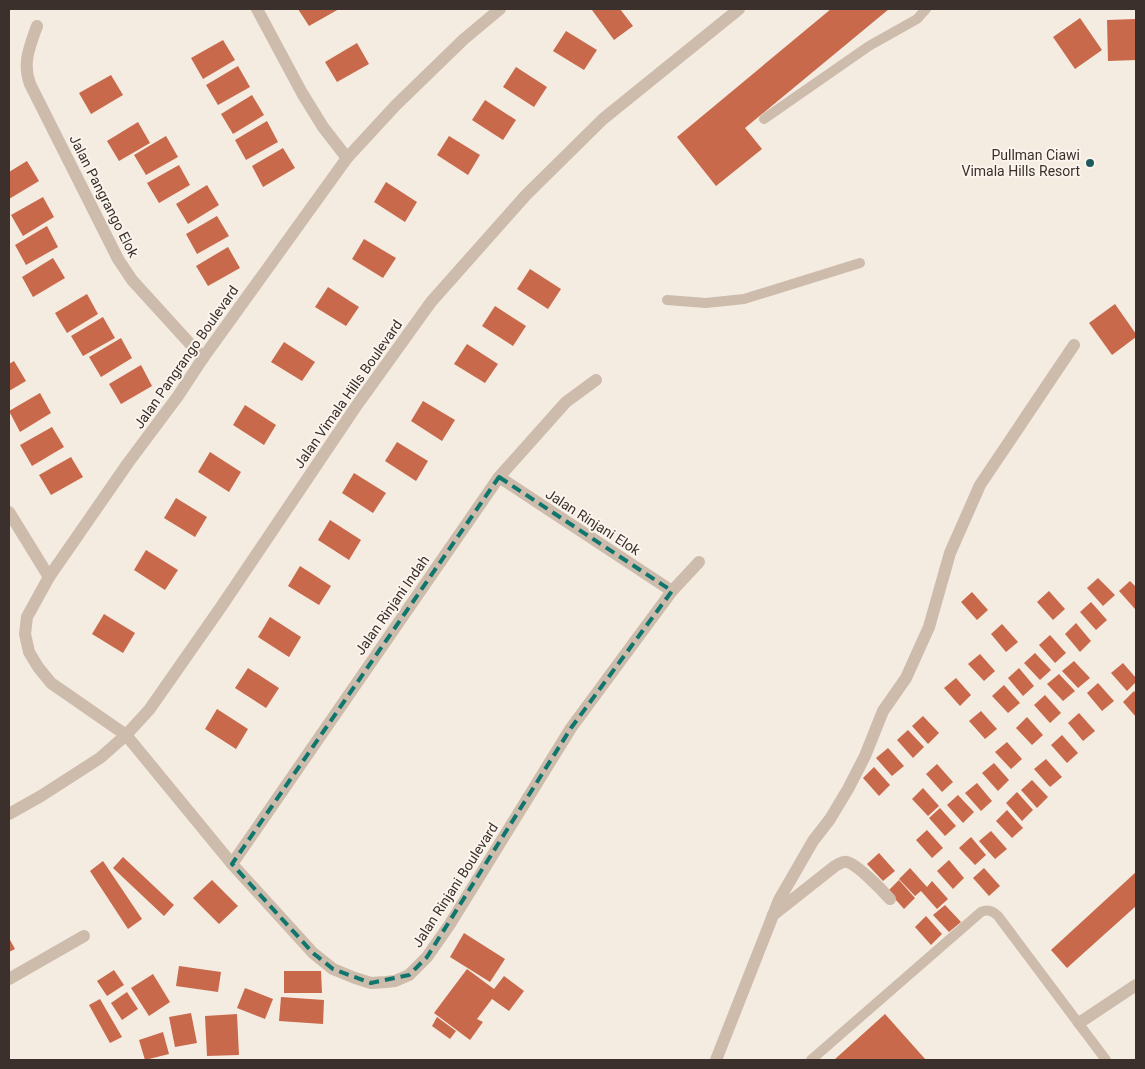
<svg xmlns="http://www.w3.org/2000/svg" width="1145" height="1069" font-family="Roboto,sans-serif">
	<rect width="100%" height="100%" fill="#f4ebe1"/>
	<g fill="#c8694b">
		<polygon points="298,9 339,9 309,26"/>
		<polygon points="593,9 620,9 633,26 614,40 592,10"/>
		<polygon points="831,9 889,9 745,128 762,149 716,186 677,137"/>
		<polygon points="1080,18 1102,50 1075,69 1053,37"/>
		<polygon points="1136,19 1136,60 1108,61 1107,20"/>
		<polygon points="566,31 597,50 584,70 553,51"/>
		<polygon points="223,40 235,60 203,79 191,58"/>
		<polygon points="357,43 369,64 337,82 325,62"/>
		<polygon points="238,66 250,87 218,105 206,85"/>
		<polygon points="516,67 547,87 534,107 503,87"/>
		<polygon points="111,75 123,95 91,114 79,93"/>
		<polygon points="252,95 264,115 233,134 221,114"/>
		<polygon points="485,100 516,120 503,140 472,120"/>
		<polygon points="267,121 278,142 246,160 235,140"/>
		<polygon points="138,122 150,143 119,161 107,141"/>
		<polygon points="166,136 178,157 146,175 134,155"/>
		<polygon points="449,136 480,155 468,175 437,155"/>
		<polygon points="283,148 295,168 263,187 252,166"/>
		<polygon points="27,161 39,181 9,199 9,172"/>
		<polygon points="179,165 190,185 159,203 147,183"/>
		<polygon points="386,182 417,202 405,222 374,202"/>
		<polygon points="207,185 219,205 188,224 176,204"/>
		<polygon points="43,197 54,217 23,236 11,215"/>
		<polygon points="217,216 229,236 197,254 186,234"/>
		<polygon points="47,226 58,247 26,265 15,245"/>
		<polygon points="364,239 396,258 383,278 352,259"/>
		<polygon points="228,247 240,268 208,286 196,266"/>
		<polygon points="53,258 65,278 33,297 22,277"/>
		<polygon points="530,269 561,289 548,309 517,289"/>
		<polygon points="328,287 359,307 346,326 315,307"/>
		<polygon points="87,294 98,314 67,333 55,313"/>
		<polygon points="1115,304 1136,334 1136,337 1112,355 1089,323"/>
		<polygon points="495,306 526,326 513,346 482,326"/>
		<polygon points="103,317 115,338 83,356 71,336"/>
		<polygon points="121,338 132,358 101,377 89,357"/>
		<polygon points="284,342 315,362 302,381 271,362"/>
		<polygon points="467,344 498,364 485,383 454,364"/>
		<polygon points="14,361 26,381 9,391 9,364"/>
		<polygon points="141,365 152,386 121,404 109,384"/>
		<polygon points="40,393 51,413 20,432 9,411"/>
		<polygon points="423,401 455,420 442,441 411,421"/>
		<polygon points="245,405 276,425 264,445 233,425"/>
		<polygon points="52,427 64,447 32,466 20,445"/>
		<polygon points="397,442 428,461 416,481 385,461"/>
		<polygon points="210,452 241,472 229,492 198,472"/>
		<polygon points="71,457 83,477 51,495 39,475"/>
		<polygon points="354,473 386,493 373,513 342,493"/>
		<polygon points="176,498 207,517 195,537 164,518"/>
		<polygon points="330,520 361,540 349,560 318,540"/>
		<polygon points="146,550 178,570 165,590 134,570"/>
		<polygon points="300,566 331,586 319,605 288,586"/>
		<polygon points="1098,578 1115,595 1103,606 1087,588"/>
		<polygon points="1130,581 1136,587 1136,607 1135,609 1119,591"/>
		<polygon points="1049,591 1065,609 1053,620 1037,602"/>
		<polygon points="972,592 988,610 977,620 961,602"/>
		<polygon points="1091,602 1107,620 1096,630 1080,612"/>
		<polygon points="104,614 135,633 123,653 92,634"/>
		<polygon points="270,617 301,637 289,657 258,637"/>
		<polygon points="1076,623 1091,641 1080,652 1065,634"/>
		<polygon points="1002,624 1018,642 1006,652 991,634"/>
		<polygon points="1050,635 1066,653 1055,663 1039,645"/>
		<polygon points="1035,653 1051,670 1040,680 1024,663"/>
		<polygon points="980,654 995,671 984,681 968,664"/>
		<polygon points="1074,661 1090,678 1078,688 1062,671"/>
		<polygon points="1123,663 1136,678 1136,682 1127,691 1111,673"/>
		<polygon points="248,668 279,688 266,708 235,688"/>
		<polygon points="1019,668 1034,686 1023,696 1008,678"/>
		<polygon points="1059,674 1075,691 1063,701 1047,684"/>
		<polygon points="956,678 971,695 960,706 944,688"/>
		<polygon points="1098,683 1114,701 1102,711 1087,693"/>
		<polygon points="1004,685 1020,703 1008,713 992,696"/>
		<polygon points="1134,691 1136,694 1136,717 1123,702"/>
		<polygon points="1045,695 1061,713 1050,723 1034,705"/>
		<polygon points="217,709 248,729 236,749 205,729"/>
		<polygon points="981,711 997,729 985,739 969,721"/>
		<polygon points="1079,713 1095,731 1083,741 1068,723"/>
		<polygon points="923,716 939,733 928,744 912,726"/>
		<polygon points="1027,717 1043,735 1032,745 1016,728"/>
		<polygon points="908,730 924,747 913,758 897,740"/>
		<polygon points="1062,735 1078,753 1067,763 1051,745"/>
		<polygon points="1007,742 1022,759 1011,769 995,752"/>
		<polygon points="888,748 904,766 892,776 876,758"/>
		<polygon points="1046,759 1062,777 1050,787 1034,769"/>
		<polygon points="994,763 1009,780 998,791 982,773"/>
		<polygon points="937,764 953,782 942,792 926,774"/>
		<polygon points="874,767 890,785 879,796 863,778"/>
		<polygon points="1032,780 1048,797 1037,808 1021,790"/>
		<polygon points="977,783 992,801 981,811 965,793"/>
		<polygon points="923,788 939,806 928,816 912,799"/>
		<polygon points="1017,792 1033,810 1022,821 1006,803"/>
		<polygon points="958,795 974,812 963,823 947,805"/>
		<polygon points="940,808 956,826 945,836 929,818"/>
		<polygon points="1007,810 1023,828 1012,838 996,821"/>
		<polygon points="927,830 943,848 932,858 916,840"/>
		<polygon points="991,831 1007,849 995,859 979,841"/>
		<polygon points="971,837 986,855 975,865 959,848"/>
		<polygon points="879,853 895,871 883,881 867,864"/>
		<polygon points="123,857 174,905 164,916 113,868"/>
		<polygon points="949,860 964,878 953,889 937,871"/>
		<polygon points="103,861 142,919 128,929 90,871"/>
		<polygon points="910,868 927,887 932,881 948,899 937,909 921,891 915,896 899,879"/>
		<polygon points="984,868 1000,886 989,896 973,878"/>
		<polygon points="1136,872 1136,906 1067,968 1051,950"/>
		<polygon points="212,880 238,906 219,924 193,898"/>
		<polygon points="899,880 915,898 904,909 888,891"/>
		<polygon points="945,905 961,922 949,932 933,915"/>
		<polygon points="926,916 942,934 931,945 915,927"/>
		<polygon points="464,933 505,959 490,982 450,957"/>
		<polygon points="9,938 15,949 9,952"/>
		<polygon points="179,966 221,972 218,992 176,986"/>
		<polygon points="467,969 494,989 504,976 524,991 509,1011 492,999 477,1019 483,1022 470,1040 434,1013"/>
		<polygon points="114,970 124,985 107,996 97,981"/>
		<polygon points="284,971 321,971 322,993 284,993"/>
		<polygon points="153,974 170,1002 149,1016 131,988"/>
		<polygon points="245,988 273,999 265,1019 237,1008"/>
		<polygon points="127,992 138,1009 122,1020 111,1003"/>
		<polygon points="281,997 324,1000 323,1024 279,1021"/>
		<polygon points="100,999 122,1037 110,1043 89,1005"/>
		<polygon points="191,1013 197,1043 175,1047 169,1017"/>
		<polygon points="237,1014 239,1055 207,1056 205,1016"/>
		<polygon points="885,1014 926,1060 834,1060"/>
		<polygon points="437,1017 456,1031 450,1039 432,1026"/>
		<polygon points="163,1032 169,1054 145,1060 139,1040"/>
	</g>
	<g fill="none" stroke-linecap="round" stroke-linejoin="round">
		<g stroke="#cdbbac" stroke-width="10">
			<polyline points="764,119 869,46 917,19 926,9"/>
			<polyline points="667,300 706,303 744,299 860,263"/>
			<path d="M811 1060 981 912C987 909 993 911 998 916L1106 1060"/>
		</g>
		<g stroke="#cdbbac" stroke-width="12">
			<polyline points="257,9 302,93 323,127 347,158"/>
			<polyline points="500,9 464,39 396,105 347,158 203,358 178,396 128,463 49,577 27,617 25,634 29,652 38,667 51,683 126,735 232,864 313,953 333,969 355,978 371,983 386,982 395,981 409,975 427,957 450,924 571,728 672,591 699,562"/>
			<path d="M37 26C30 46 22 63 30 84L118 259 132 280 203 358"/>
			<polyline points="499,477 672,591"/>
			<polyline points="9,512 49,577"/>
			<polyline points="9,814 41,796 100,758 126,735 149,710 221,607 357,405 431,302 526,195 603,119 739,9"/>
			<polyline points="232,864 499,477 566,402 596,380"/>
			<path d="M773 915 835 866C839 864 843 861 847 862 858 865 882 890 890 899"/>
			<polyline points="9,979 84,936"/>
			<polyline points="1079,1023 1136,985"/>
			<polyline points="716,1060 779,900 813,841 830,819 848,789 865,756 883,711 906,678 929,627 950,553 980,485 1074,345"/>
		</g>
	</g>
	<path fill="none" stroke="#0f766e" stroke-width="4" stroke-dasharray="10 6" stroke-linejoin="round" d="M499 477 672 591 571 728 427 957 409 975 371 983 333 969 313 953 232 864Z"/>
	<circle fill="#1f5a5e" stroke="#fbf5ee" stroke-width="2" cx="1090" cy="163" r="5"/>
	<g text-anchor="middle" stroke-width="4" stroke-linejoin="round" paint-order="stroke">
		<g font-size="14" fill="#3b302b" stroke="#fbf5ee" text-anchor="end">
			<text x="1080" y="160">Pullman Ciawi<tspan x="1080" dy="16">Vimala Hills Resort</tspan></text>
		</g>
		<g font-size="14" fill="#3b302b" stroke="#fbf5ee">
			<text transform="translate(104 196) rotate(63)" y="5">Jalan Pangrango Elok</text>
			<text transform="translate(186 357) rotate(-55)" y="5">Jalan Pangrango Boulevard</text>
			<text transform="translate(348 394) rotate(-55)" y="5">Jalan Vimala Hills Boulevard</text>
			<text transform="translate(593 522) rotate(33)" y="5">Jalan Rinjani Elok</text>
			<text transform="translate(392 605) rotate(-55)" y="5">Jalan Rinjani Indah</text>
			<text transform="translate(455 885) rotate(-57)" y="5">Jalan Rinjani Boulevard</text>
		</g>
	</g>
	<rect width="1145" height="1069" fill="none" stroke="#3b302b" stroke-width="20"/>
</svg>
